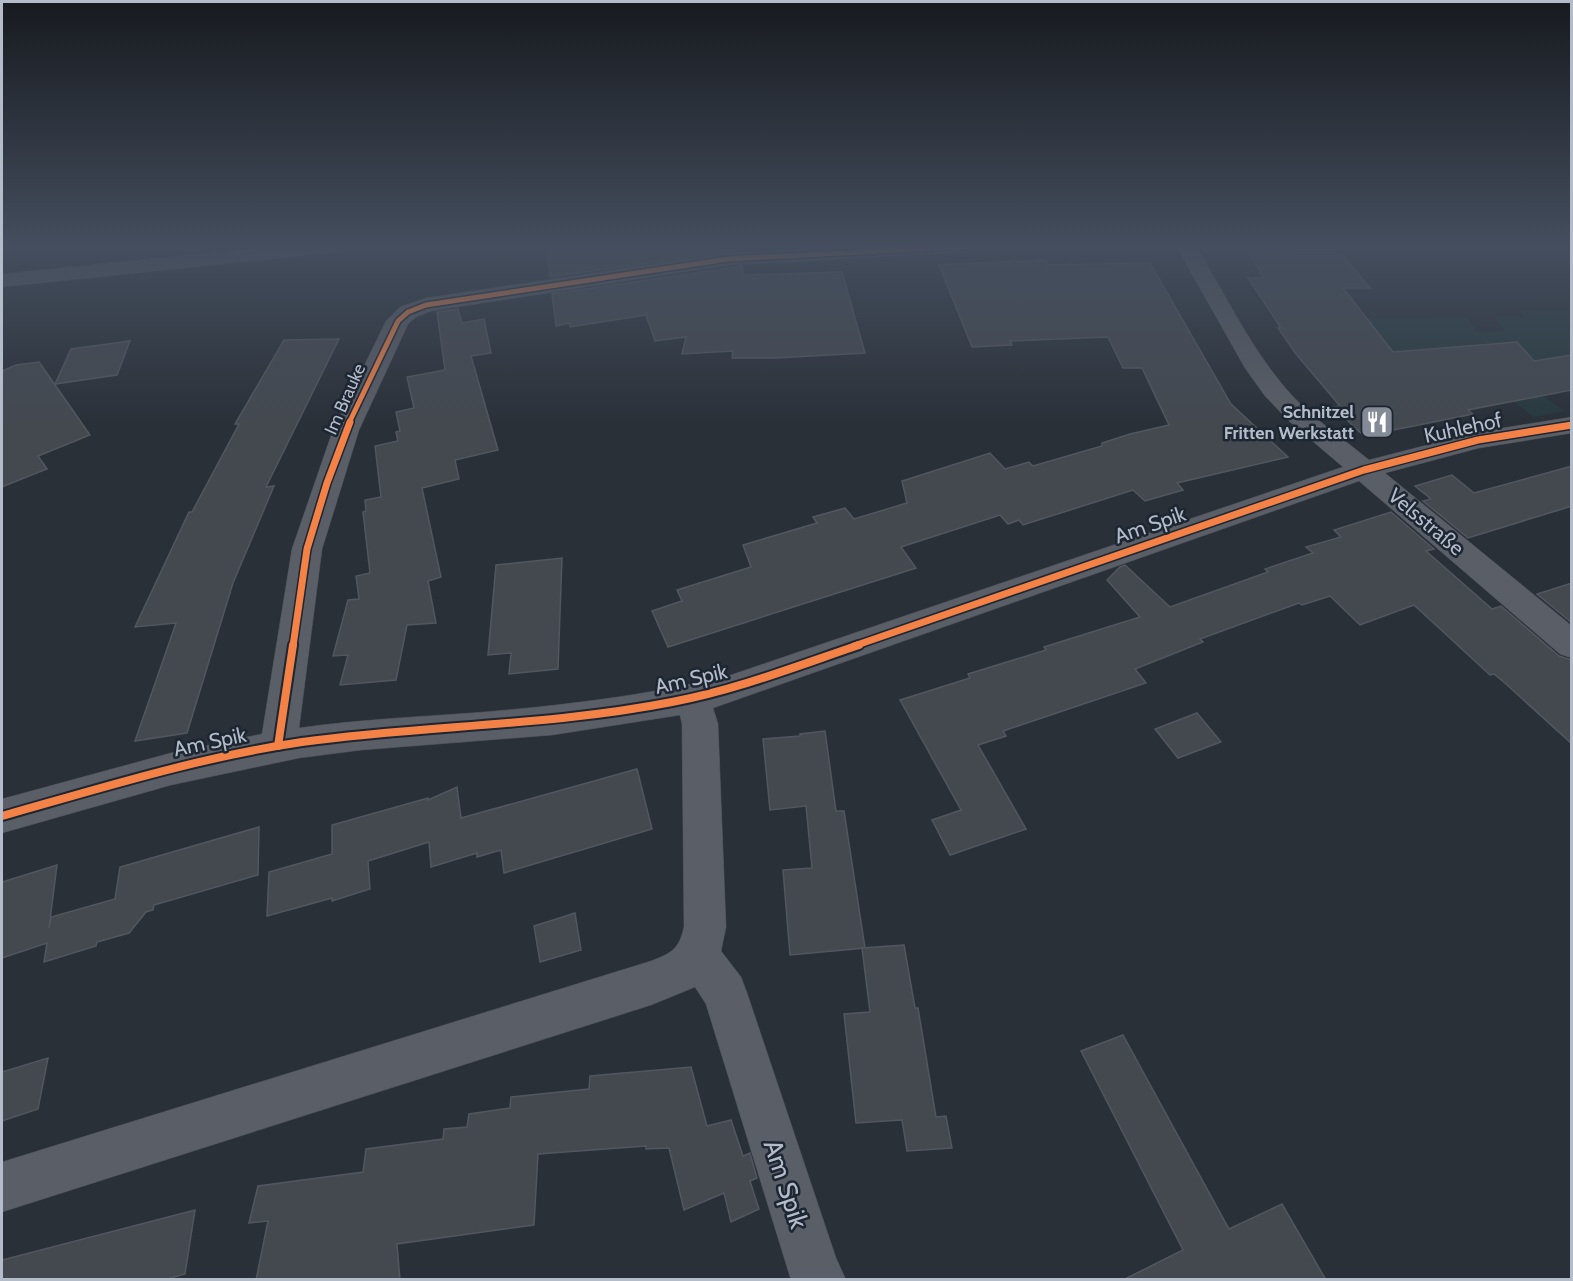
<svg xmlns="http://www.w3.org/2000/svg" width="1573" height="1281" font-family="Cabin,sans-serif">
	<rect width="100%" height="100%" fill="#2a3038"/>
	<g fill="#273a3e">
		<polygon points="1518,310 1571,310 1571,355 1513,366 1449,386 1347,327 1341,319 1466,317 1477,332 1505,331 1494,317 1525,317"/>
		<polygon points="1542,395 1564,411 1534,417 1513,401"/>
	</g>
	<g fill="#444950" stroke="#52575f" stroke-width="1.5">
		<polygon points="547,246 741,246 741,250 550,277"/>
		<polygon points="1247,248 1287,249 1289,253 1341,253 1370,288 1343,288 1393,352 1517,342 1534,361 1572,355 1572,390 1468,410 1473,414 1364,436 1333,407 1340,406 1296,354 1278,328 1281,328 1248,278 1263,278"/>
		<polygon points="1046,260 1047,265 1150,263 1231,404 1288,457 1177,483 1183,490 1145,501 1133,490 1023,525 1019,520 1008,524 1000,515 901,547 916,568 668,647 652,611 682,601 677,590 751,567 743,545 817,523 813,517 845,508 854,519 907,503 902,481 990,453 1005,469 1029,462 1033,466 1102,446 1102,443 1130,434 1169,425 1142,368 1123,368 1108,337 1010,341 1012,345 972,347 939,265"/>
		<polygon points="742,266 743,275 842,272 865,353 775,358 732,358 733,351 682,354 686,337 655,341 646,315 570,327 569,323 556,326 552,294"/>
		<polygon points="458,309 462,323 484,319 491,353 471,356 498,450 455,460 459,479 422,488 441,577 428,581 436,623 407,625 396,680 340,685 348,655 333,656 348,600 359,599 356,576 370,573 363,512 366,511 365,500 381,497 375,446 398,441 396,432 400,431 396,412 414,408 407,377 445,370 437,312"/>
		<polygon points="339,339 266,487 274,486 233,583 187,733 135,741 176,623 135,627 189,512 192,512 239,424 235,424 284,340"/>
		<polygon points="130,341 117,375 55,384 71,349"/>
		<polygon points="39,362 90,435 38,456 47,469 2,487 2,371 16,365"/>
		<polygon points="1572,466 1572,506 1468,538 1423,501 1431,499 1415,486 1452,475 1474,493"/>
		<polygon points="1391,512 1434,549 1426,551 1492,609 1501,606 1559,656 1572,660 1572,744 1506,684 1494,674 1490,675 1414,605 1360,625 1330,596 1302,605 1299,603 1200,639 1203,642 1135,669 1146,683 1003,731 1006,736 978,745 1026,829 950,855 932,820 961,810 900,700 970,678 968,674 1046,650 1044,647 1140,617 1107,580 1120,567 1125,565 1170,607 1268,572 1265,569 1313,553 1306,547 1341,537 1334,530"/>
		<polygon points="562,558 558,669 509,674 511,653 488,655 496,565"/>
		<polygon points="1572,583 1572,623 1537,594"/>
		<polygon points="1197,713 1221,742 1178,758 1155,729"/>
		<polygon points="825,731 836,811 844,811 865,948 790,955 783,870 812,868 806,806 770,810 763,739 800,736 800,734"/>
		<polygon points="637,769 652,829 504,873 501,850 477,857 477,853 431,867 429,842 368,861 370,889 332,901 332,898 267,916 269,872 332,854 332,825 428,798 428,800 457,787 461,818"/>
		<polygon points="259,827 258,875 154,905 153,910 146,912 129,933 97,942 96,946 44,962 47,943 2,958 2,882 57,865 49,928 51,917 115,899 120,867"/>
		<polygon points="575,913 581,950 540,962 534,926"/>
		<polygon points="904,945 915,1008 918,1008 936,1117 946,1116 952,1148 907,1151 902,1120 856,1123 844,1014 870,1012 862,948"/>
		<polygon points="1123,1035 1229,1229 1282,1204 1326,1280 1123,1280 1183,1250 1081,1051"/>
		<polygon points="48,1058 38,1109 2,1121 2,1072"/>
		<polygon points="691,1067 707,1126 731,1120 743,1156 750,1153 757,1178 750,1181 759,1209 731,1222 724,1193 684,1210 669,1148 646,1149 646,1146 538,1154 534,1225 397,1244 400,1280 256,1280 268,1221 249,1223 258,1186 363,1172 366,1149 443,1139 444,1129 467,1127 469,1114 510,1108 511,1097 589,1089 590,1076"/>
		<polygon points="195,1210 185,1274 164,1280 2,1280 2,1260"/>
	</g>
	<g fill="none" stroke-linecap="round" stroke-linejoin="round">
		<defs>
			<g id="minor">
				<polygon points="279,246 349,246 346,250 339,252 2,287 2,274"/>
				<path d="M855 246H983L980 250 973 252 728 265 431 311 416 317 408 324 359 430 322 549 299 728C356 720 414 717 472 713 559 706 646 696 731 675L1343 467 1289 421 1265 396 1245 368 1176 246H1196C1224 292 1248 343 1282 384 1305 413 1340 436 1369 460L1478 432 1572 417V433L1479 448 1385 473 1572 626V658L1560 654 1359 481 713 708 718 724 726 927 721 951 741 977 747 993 836 1258 846 1280H791L706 1004 695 987 651 1005 2 1212V1162L651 961C672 953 679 949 684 927L682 724 680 715 552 735 361 750 299 758 171 785 2 833V799L171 753 262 734 292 549 333 430 386 321 400 307 426 298 728 253Z"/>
			</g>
		</defs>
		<use href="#minor" stroke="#484c53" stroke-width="1"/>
		<use href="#minor" fill="#5a5e66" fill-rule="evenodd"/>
		<defs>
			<polyline id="cycleway-far2" points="349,423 398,321 408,312 426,305 728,259 973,246"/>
			<g id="cycleway-far1">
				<polyline points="293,646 307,549 327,483 350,422"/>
				<polyline points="854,646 1364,470 1478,440 1572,425"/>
			</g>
			<g id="cycleway">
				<polyline points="278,746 293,645"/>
				<path d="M2 816C101 788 200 757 302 742 425 725 550 726 672 702 736 690 797 666 859 645"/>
			</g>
		</defs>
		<use href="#cycleway-far2" stroke="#1d2633" stroke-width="8"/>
		<use href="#cycleway-far1" stroke="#1d2633" stroke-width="10"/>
		<use href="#cycleway" stroke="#1d2633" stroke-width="12"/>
		<use href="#cycleway-far2" stroke="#f48246" stroke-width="5"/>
		<use href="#cycleway-far1" stroke="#f48246" stroke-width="7"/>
		<use href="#cycleway" stroke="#f48246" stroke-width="8"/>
	</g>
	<linearGradient id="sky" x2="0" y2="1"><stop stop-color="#171a1f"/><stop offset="0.58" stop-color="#444e5e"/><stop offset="1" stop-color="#444e5e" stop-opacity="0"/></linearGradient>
	<rect width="1573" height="425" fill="url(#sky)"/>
	<defs>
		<symbol id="restaurant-square" viewBox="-11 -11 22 22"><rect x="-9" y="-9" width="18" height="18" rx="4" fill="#848b96" stroke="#1d2633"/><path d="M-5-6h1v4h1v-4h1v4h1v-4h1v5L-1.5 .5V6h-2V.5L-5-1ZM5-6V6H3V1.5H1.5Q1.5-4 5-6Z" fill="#fff"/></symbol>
	</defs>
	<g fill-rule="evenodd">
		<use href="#restaurant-square" x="1358" y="403" width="38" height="38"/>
	</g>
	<g text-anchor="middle" stroke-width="5" stroke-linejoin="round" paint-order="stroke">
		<g font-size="18" fill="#b4bcc9" stroke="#1d2633">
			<text transform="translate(345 399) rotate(-66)" y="6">Im Brauke</text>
		</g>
		<g font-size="18" font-weight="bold" fill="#b4bcc9" stroke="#1d2633" text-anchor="end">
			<text x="1354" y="418">Schnitzel<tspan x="1354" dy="21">Fritten Werkstatt</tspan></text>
		</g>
		<g font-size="21" fill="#b4bcc9" stroke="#1d2633">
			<text transform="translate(1463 428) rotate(-12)" y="7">Kuhlehof</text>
			<text transform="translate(1426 522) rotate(40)" y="7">Velsstraße</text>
			<text transform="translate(1150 525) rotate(-19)" y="7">Am Spik</text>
			<text transform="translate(691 679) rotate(-13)" y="7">Am Spik</text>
			<text transform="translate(210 742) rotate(-12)" y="7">Am Spik</text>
		</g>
		<g font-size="26" fill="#b4bcc9" stroke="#1d2633">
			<text transform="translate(786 1184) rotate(72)" y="9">Am Spik</text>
		</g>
	</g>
	<rect width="1573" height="1281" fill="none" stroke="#b4bcc9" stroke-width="6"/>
</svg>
